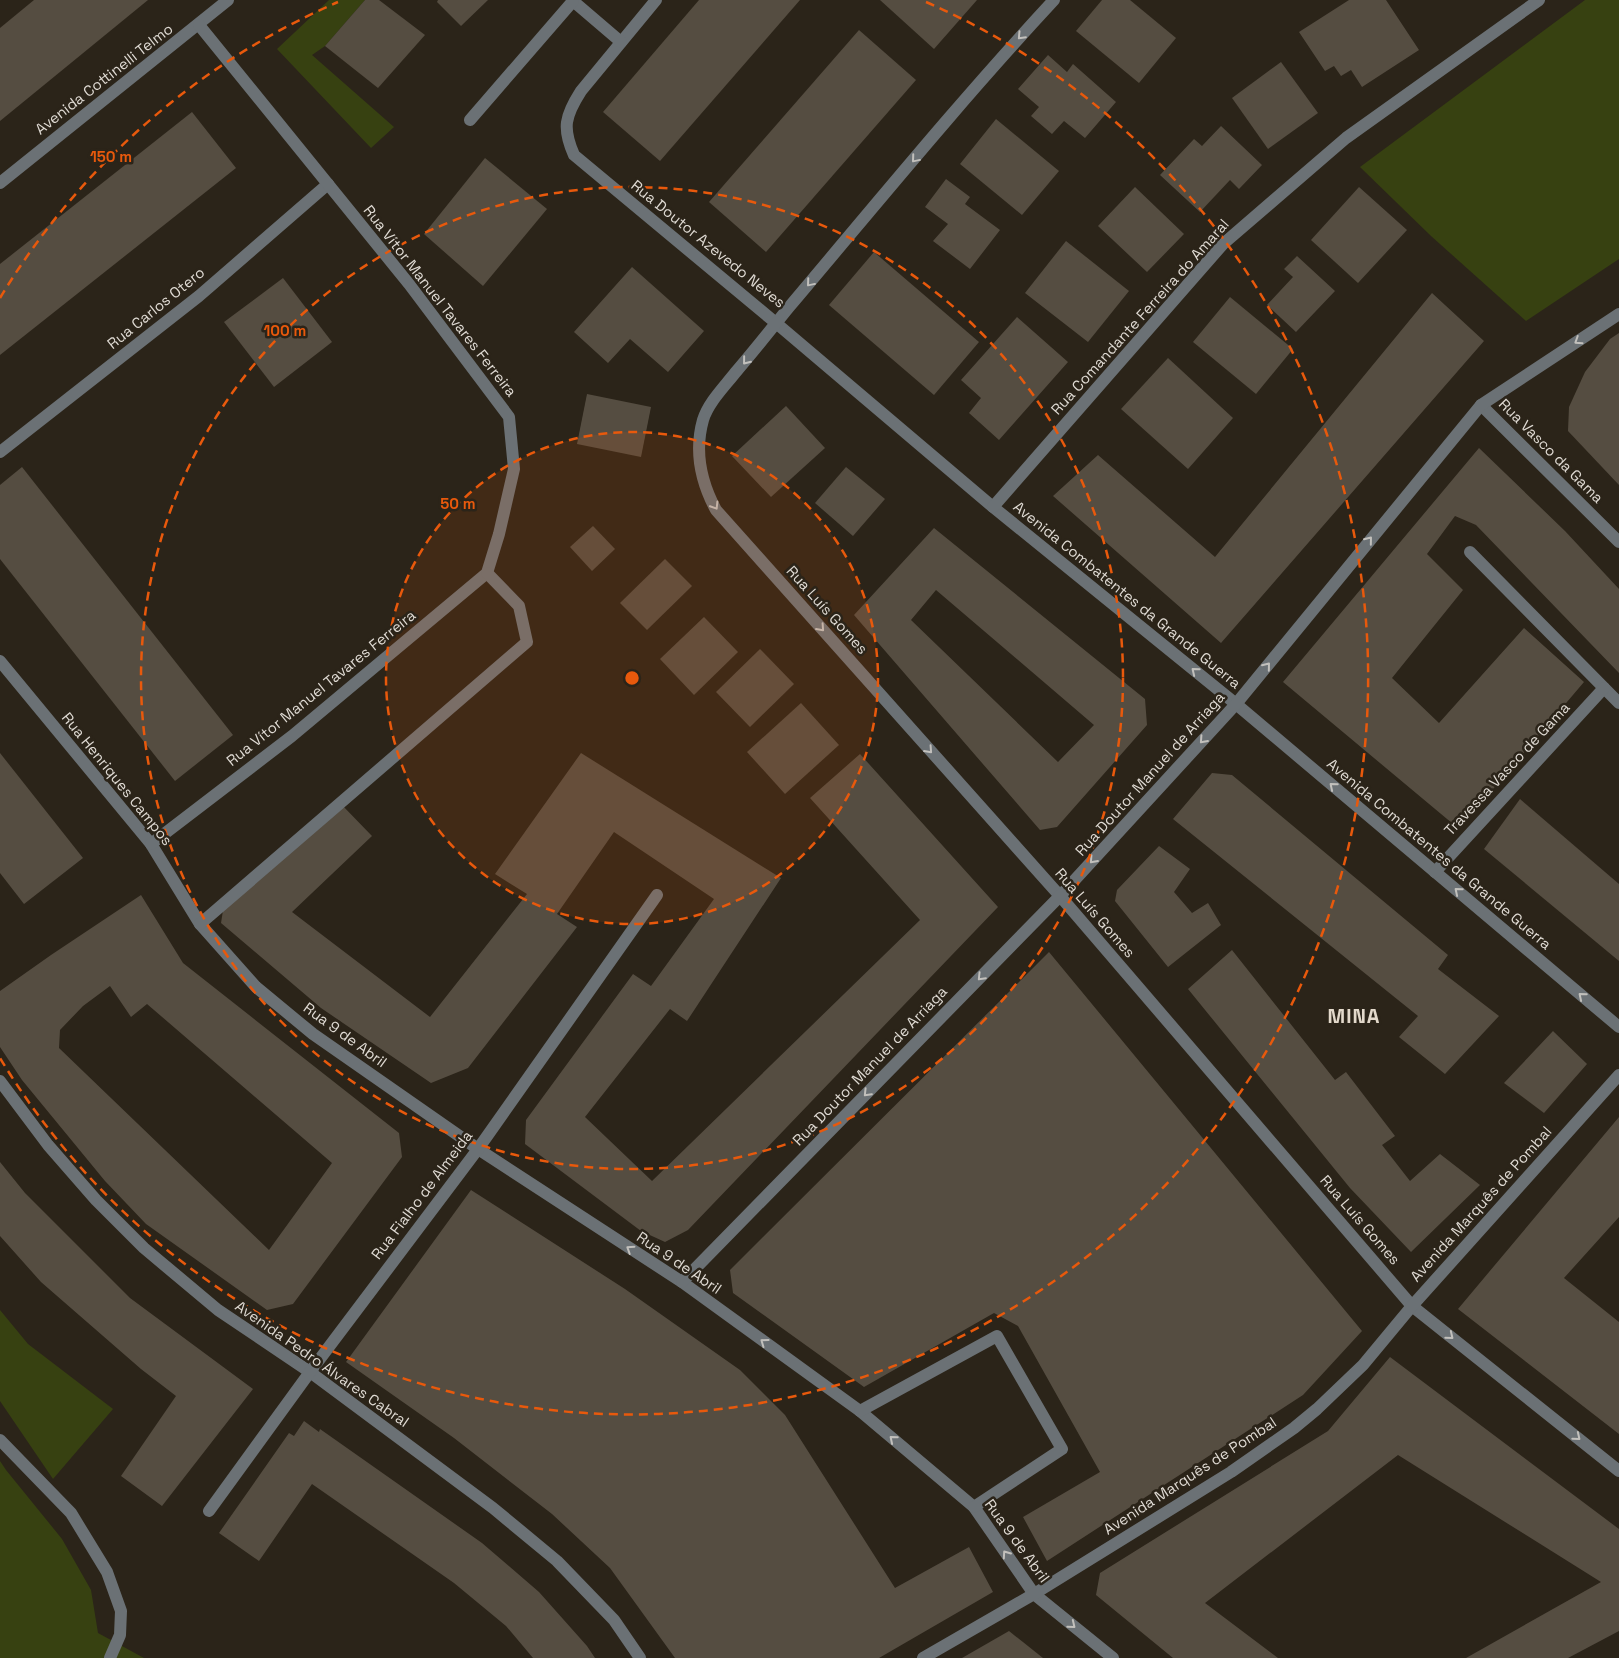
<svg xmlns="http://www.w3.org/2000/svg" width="1619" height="1658" font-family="'Space Grotesk',sans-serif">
	<rect width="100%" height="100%" fill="#2b2419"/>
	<g fill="#374111">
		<polygon points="329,0 365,0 325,46 312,55 394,127 371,148 277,49"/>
		<polygon points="1585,0 1619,0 1619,259 1526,321 1431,236 1360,167"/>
		<polygon points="0,1310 28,1344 113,1409 53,1479 0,1401"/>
		<polygon points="0,1461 6,1470 62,1539 91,1590 98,1633 144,1658 0,1658"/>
	</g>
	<g fill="#554d41" fill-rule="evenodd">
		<polygon points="34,0 148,0 0,121 0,28"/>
		<polygon points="365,0 379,0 425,35 378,88 325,46"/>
		<polygon points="438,0 488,0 461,26 437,2"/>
		<polygon points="699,0 800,0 660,161 603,112"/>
		<polygon points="880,0 977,0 934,49"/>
		<polygon points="1102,0 1130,0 1176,38 1139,83 1076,31"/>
		<polygon points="1349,0 1386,0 1419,50 1362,87 1351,70 1341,76 1334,66 1325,71 1299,32"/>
		<polygon points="859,30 916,80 766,252 709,202"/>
		<polygon points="1048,55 1067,72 1073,64 1116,102 1085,138 1064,121 1052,134 1031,116 1039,107 1018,89"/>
		<polygon points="1281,62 1318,113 1268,149 1232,98"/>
		<polygon points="192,112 236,168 0,355 0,264"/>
		<polygon points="996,119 1059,171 1022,215 960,164"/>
		<polygon points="1221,126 1262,165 1239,189 1230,180 1200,212 1160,175 1194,139 1202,146"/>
		<polygon points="485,158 547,209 483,286 424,234"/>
		<polygon points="946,179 970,197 965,204 1000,230 970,269 933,241 948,224 925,207"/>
		<polygon points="1135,187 1184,234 1147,272 1098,226"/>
		<polygon points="1359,187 1407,230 1358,283 1311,240"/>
		<polygon points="1066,241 1129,291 1088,342 1025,293"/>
		<polygon points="874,252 979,342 934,395 829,305"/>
		<polygon points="1297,256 1335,291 1296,332 1267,305 1293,277 1284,269"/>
		<polygon points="632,267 704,331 668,372 630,339 608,363 574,332"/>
		<polygon points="283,278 332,342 274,387 224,322"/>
		<polygon points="1432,293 1484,341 1221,643 1053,496 1098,455 1215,557"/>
		<polygon points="1230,297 1293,349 1256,394 1193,342"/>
		<polygon points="1017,317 1068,362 999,440 969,413 981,398 961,380"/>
		<polygon points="1619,333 1619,485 1568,431 1569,407 1585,372 1610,339"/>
		<polygon points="1168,358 1233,418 1188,469 1121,409"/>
		<polygon points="587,394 651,407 641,457 577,444"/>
		<polygon points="786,406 825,448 771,497 732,456"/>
		<polygon points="1479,448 1565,531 1619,589 1619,673 1476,525 1455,516 1427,554 1463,590 1392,678 1439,723 1524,628 1584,682 1459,829 1283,682"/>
		<polygon points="22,467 233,735 175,781 0,559 0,485"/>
		<polygon points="846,467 885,499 853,536 815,503"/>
		<polygon points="593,526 615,549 592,571 570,547"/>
		<path d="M934 528 1145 699 1147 725 1057 827 1040 830 854 615ZM936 590 1094 725 1058 762 911 620Z"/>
		<polygon points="665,559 692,586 647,630 620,603"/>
		<polygon points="704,617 738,652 694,695 660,659"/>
		<polygon points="760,649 794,684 750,727 716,692"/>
		<polygon points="801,703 839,745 785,794 747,752"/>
		<polygon points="0,753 83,858 24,904 0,873"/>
		<polygon points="581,753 781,878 687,1021 670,1009 585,1117 652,1181 920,920 810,798 860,754 998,907 688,1230 665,1242 641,1231 525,1144 526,1120 633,974 651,986 714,899 614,832 557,914 577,927 468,1068 431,1083 321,1008 221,923 224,904 340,803 372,836 292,912 430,1017 527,894 495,874"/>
		<polygon points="1212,773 1232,775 1448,955 1438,969 1499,1016 1445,1074 1399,1037 1418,1016 1173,819"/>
		<polygon points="1520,799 1619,884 1619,961 1484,849"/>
		<polygon points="1159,846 1190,869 1174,892 1192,913 1208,903 1221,925 1168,967 1115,901 1117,890"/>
		<path d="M141 895 183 963 399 1133 402 1157 293 1304 267 1310 146 1224 105 1181 22 1080 0 1047V991L51 955ZM110 986 131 1017 147 1004 332 1163 269 1250 59 1048 60 1030 83 1006Z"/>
		<polygon points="1232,950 1335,1080 1346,1072 1395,1136 1382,1145 1410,1181 1440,1154 1480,1185 1411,1252 1350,1188 1188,989"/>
		<polygon points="1049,952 1362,1331 1303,1395 1047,1561 1023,1517 1100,1472 1018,1326 994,1313 864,1387 733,1293 730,1270"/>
		<polygon points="1553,1031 1587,1064 1544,1113 1504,1083"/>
		<polygon points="1619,1117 1619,1217 1564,1278 1619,1322 1619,1434 1458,1309"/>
		<polygon points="0,1162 25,1193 130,1298 253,1389 162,1506 121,1476 176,1396 141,1369 41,1282 0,1236"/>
		<polygon points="471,1190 625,1289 740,1370 785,1415 895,1588 969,1547 993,1592 879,1658 675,1658 610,1568 552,1514 454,1438 346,1362"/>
		<polygon points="1390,1357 1619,1529 1619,1631 1568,1658 1466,1658 1601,1582 1398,1455 1205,1603 1278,1658 1173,1658 1096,1595 1100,1573 1328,1431"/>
		<polygon points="304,1421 319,1432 320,1429 482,1543 539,1592 587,1646 595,1658 533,1658 506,1626 454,1583 312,1484 259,1561 219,1533 289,1433 294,1436"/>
		<polygon points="1009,1631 1043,1658 962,1658"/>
	</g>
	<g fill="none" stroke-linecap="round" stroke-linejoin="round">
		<g stroke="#6b7175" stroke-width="12">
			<path d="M656 0 581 91C565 116 562 128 574 155L776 323 993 507 1236 704 1619 1027"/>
			<path d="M1054 0C962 99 877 203 790 306 772 328 754 351 735 373 724 387 708 403 703 420 694 452 701 482 716 510L1060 896 1412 1306 1619 1471"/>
			<polyline points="573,1 621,42"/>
			<polyline points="470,120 573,1 572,0"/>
			<polyline points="0,183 228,0"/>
			<polyline points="1481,405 1619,542"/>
			<polyline points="0,452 199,296 328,184"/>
			<polyline points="993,507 1223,244 1346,138 1539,0"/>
			<polyline points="1470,552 1619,703"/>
			<polyline points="0,661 151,844 200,924 256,987 313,1034 478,1149 682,1282 860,1411 974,1507 1034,1594 1113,1658"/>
			<polyline points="151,844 292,736 487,573 499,534 514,469 509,417 409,284 199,25"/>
			<polyline points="1435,872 1604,688"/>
			<polyline points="200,924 527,642 519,606 487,573"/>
			<polyline points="0,1081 48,1145 96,1200 144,1248 218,1310 310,1372 493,1508 557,1561 614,1620 640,1658"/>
			<polyline points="682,1282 1060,896 1236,704 1481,405 1619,314"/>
			<polyline points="860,1411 997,1336 1062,1449 974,1507"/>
			<polyline points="0,1440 71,1513 107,1572 121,1611 120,1635 110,1658"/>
			<polyline points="209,1511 310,1372 478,1149 657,895"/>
			<polyline points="923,1658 1034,1594 1231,1472 1294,1428 1317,1409 1363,1365 1412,1306 1619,1075"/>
		</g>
	</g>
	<defs><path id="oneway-chevron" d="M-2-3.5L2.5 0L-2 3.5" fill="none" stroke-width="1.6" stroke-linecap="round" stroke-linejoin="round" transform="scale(1.25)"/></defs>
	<g stroke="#c2c0bc">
		<use href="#oneway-chevron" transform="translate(1021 36) rotate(133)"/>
		<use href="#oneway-chevron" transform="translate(915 159) rotate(130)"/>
		<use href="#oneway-chevron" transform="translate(810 283) rotate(130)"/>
		<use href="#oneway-chevron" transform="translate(1578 341) rotate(147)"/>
		<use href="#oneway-chevron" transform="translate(746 361) rotate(129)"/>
		<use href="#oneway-chevron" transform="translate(715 506) rotate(58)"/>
		<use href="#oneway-chevron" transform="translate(1369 540) rotate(-51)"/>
		<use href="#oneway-chevron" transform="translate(821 628) rotate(48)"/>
		<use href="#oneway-chevron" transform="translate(1267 666) rotate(-51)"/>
		<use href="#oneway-chevron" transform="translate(1195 671) rotate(-141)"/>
		<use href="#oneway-chevron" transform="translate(1203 740) rotate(132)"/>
		<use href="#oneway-chevron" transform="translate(929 750) rotate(48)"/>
		<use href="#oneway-chevron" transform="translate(1333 786) rotate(-140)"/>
		<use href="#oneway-chevron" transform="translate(1093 860) rotate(132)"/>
		<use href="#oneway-chevron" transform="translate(1458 891) rotate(-140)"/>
		<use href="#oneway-chevron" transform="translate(981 977) rotate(134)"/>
		<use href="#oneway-chevron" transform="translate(1582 996) rotate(-140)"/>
		<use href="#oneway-chevron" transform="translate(867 1093) rotate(134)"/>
		<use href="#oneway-chevron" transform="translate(630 1249) rotate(-147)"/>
		<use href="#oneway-chevron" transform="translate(1450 1336) rotate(39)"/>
		<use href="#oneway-chevron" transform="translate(764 1342) rotate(-144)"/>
		<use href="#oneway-chevron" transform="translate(1577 1437) rotate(39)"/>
		<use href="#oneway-chevron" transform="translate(893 1439) rotate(-140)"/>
		<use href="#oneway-chevron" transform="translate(1006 1554) rotate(-125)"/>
		<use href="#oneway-chevron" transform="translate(1072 1625) rotate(39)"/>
	</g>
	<circle cx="632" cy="678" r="246" fill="#e8590c" fill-opacity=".12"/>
	<g fill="none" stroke="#e8590c" stroke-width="2.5" stroke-dasharray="9 6">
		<circle cx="632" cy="678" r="246"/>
		<circle cx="632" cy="678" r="491"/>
		<path d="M0 298A737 737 0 0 1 338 2M926 2A737 737 0 1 1 0 1058"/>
	</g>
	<g text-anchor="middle" stroke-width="5" stroke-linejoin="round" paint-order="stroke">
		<g font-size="15" fill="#dfdad3" stroke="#2b2419">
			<text transform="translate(104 79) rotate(-38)" y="5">Avenida Cottinelli Telmo</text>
			<text transform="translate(708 244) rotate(39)" y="5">Rua Doutor Azevedo Neves</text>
			<text transform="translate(440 301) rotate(52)" y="5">Rua Vítor Manuel Tavares Ferreira</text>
			<text transform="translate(156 308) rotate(-39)" y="5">Rua Carlos Otero</text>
			<text transform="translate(1140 317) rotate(-48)" y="5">Rua Comandante Ferreira do Amaral</text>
			<text transform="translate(1551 451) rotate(45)" y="5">Rua Vasco da Gama</text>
			<text transform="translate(1127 595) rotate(39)" y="5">Avenida Combatentes da Grande Guerra</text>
			<text transform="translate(827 610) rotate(48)" y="5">Rua Luís Gomes</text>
			<text transform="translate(321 688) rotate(-39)" y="5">Rua Vítor Manuel Tavares Ferreira</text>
			<text transform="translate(1507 769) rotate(-47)" y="5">Travessa Vasco de Gama</text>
			<text transform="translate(1150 774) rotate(-48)" y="5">Rua Doutor Manuel de Arriaga</text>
			<text transform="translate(117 779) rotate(51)" y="5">Rua Henriques Campos</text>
			<text transform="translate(1439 854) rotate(40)" y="5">Avenida Combatentes da Grande Guerra</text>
			<text transform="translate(1095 913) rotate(49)" y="5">Rua Luís Gomes</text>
			<text transform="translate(345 1035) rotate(36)" y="5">Rua 9 de Abril</text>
			<text transform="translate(870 1066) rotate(-46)" y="5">Rua Doutor Manuel de Arriaga</text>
			<text transform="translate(422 1195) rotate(-53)" y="5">Rua Fialho de Almeida</text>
			<text transform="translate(1481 1204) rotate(-48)" y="5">Avenida Marquês de Pombal</text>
			<text transform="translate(1360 1220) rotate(49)" y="5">Rua Luís Gomes</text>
			<text transform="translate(679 1263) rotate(34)" y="5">Rua 9 de Abril</text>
			<text transform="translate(322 1364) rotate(35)" y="5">Avenida Pedro Álvares Cabral</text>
			<text transform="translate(1190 1476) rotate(-33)" y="5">Avenida Marquês de Pombal</text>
			<text transform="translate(1017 1541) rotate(54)" y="5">Rua 9 de Abril</text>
		</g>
		<g font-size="20" font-weight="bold" letter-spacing="1" fill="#e3d9cb" stroke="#2b2419">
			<text x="1354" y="1023">MINA</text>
		</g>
	</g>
	<circle cx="632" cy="678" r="8" fill="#e8590c" stroke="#2b2419" stroke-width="2.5"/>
	<g font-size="15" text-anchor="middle" font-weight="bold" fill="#e8590c" stroke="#2b2419" stroke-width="5" stroke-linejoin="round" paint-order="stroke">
		<text x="111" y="162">150 m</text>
		<text x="285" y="336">100 m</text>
		<text x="458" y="509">50 m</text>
	</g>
</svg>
